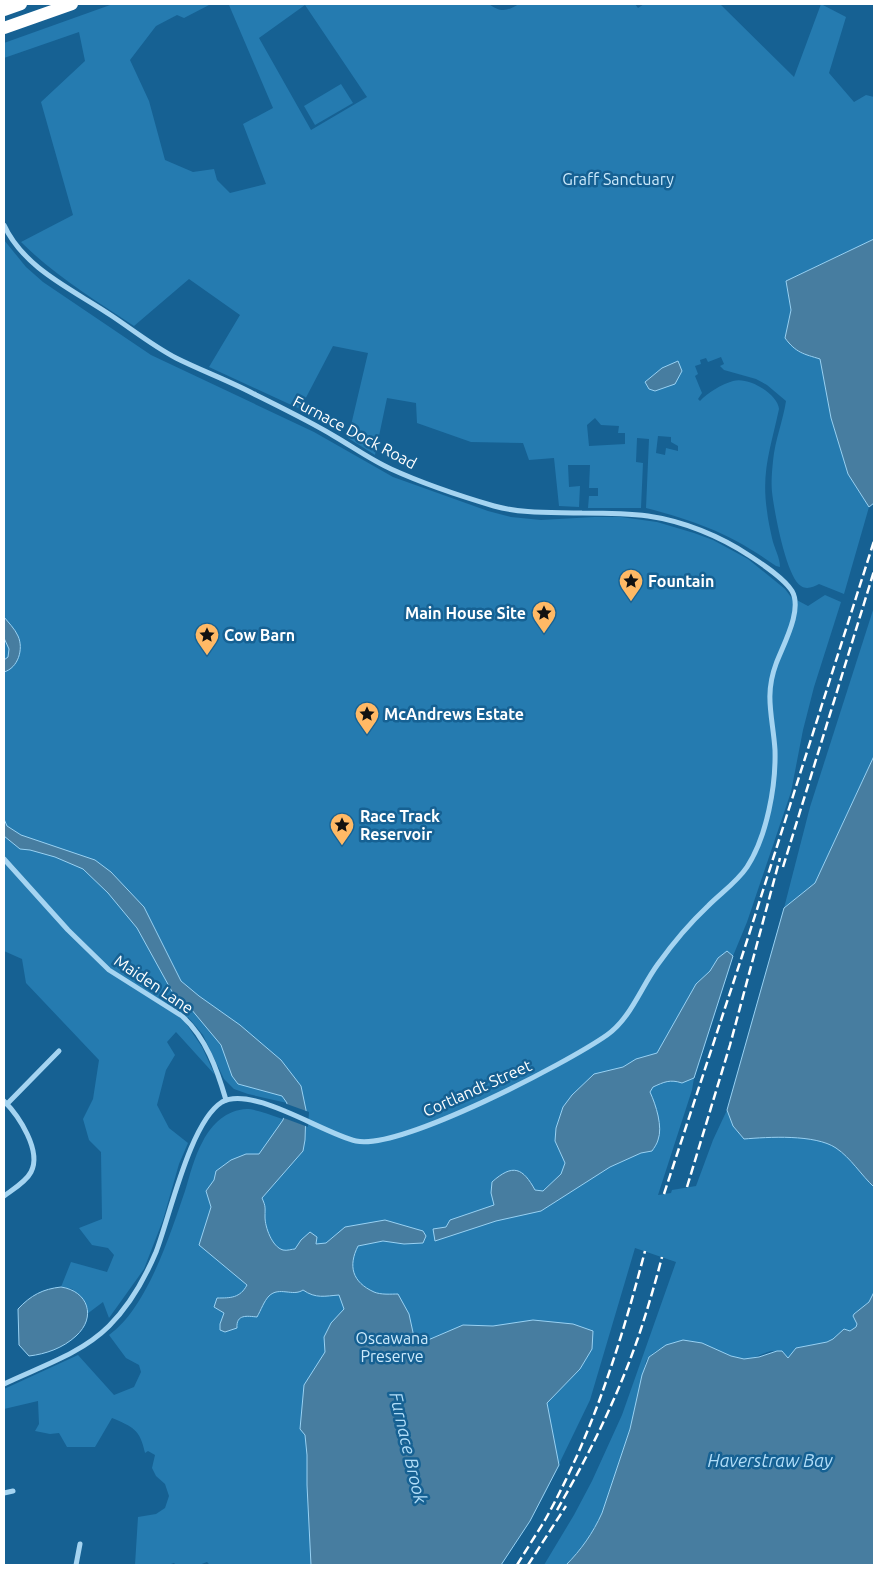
<svg xmlns="http://www.w3.org/2000/svg" width="878" height="1569" font-family="Ubuntu,sans-serif">
	<rect width="100%" height="100%" fill="#166193"/>
	<g fill="#257bb0" fill-rule="evenodd">
		<path d="M113 4H211L184 18 177 15 156 26 130 60 149 101 165 160 193 172 214 169 217 180 230 193 266 184 243 124 273 108 229 5 219 4H489C501 13 507 11 519 4H635L638 8 644 4H720L794 77 821 4 846 17 829 73 854 102 866 95 874 97V239L786 281 791 310 785 338 820 359 831 418 848 474 869 507 844 594 819 584C813 587 807 590 801 586 786 577 774 510 772 492 771 482 772 471 773 461 775 440 783 421 786 401L767 385 756 379 724 370 720 366 724 364 721 357 708 362 706 358 700 360 701 364 695 366 698 374 695 376 702 393 698 399 700 401C707 393 722 384 733 381 748 376 778 394 779 409 771 447 761 471 767 511 768 520 770 529 772 538 774 548 780 557 780 567L776 566C731 534 699 522 646 508L649 439 637 438 636 462 643 463 641 508H588L589 496H598V488H589L590 465H568L569 487 580 486 579 507 559 506 554 458 529 460 523 443 471 442 417 423 416 403 387 398 375 455 348 438 368 353 333 346 300 409 209 367 240 315 189 279 134 326C95 300 54 275 21 242L73 215 41 102 85 61 79 32 4 58V43ZM305 5 367 97 311 130 259 38ZM595 418 601 425 619 426 618 433H625V444L589 446 587 425ZM658 436 671 437V442L678 446V451L666 448 665 455 656 453Z"/>
		<polygon points="341,84 353,103 315,125 304,106"/>
		<path d="M4 240 26 267 43 282 151 355 314 432 393 477 488 511 511 517 541 520 594 517H621L657 522 694 533 713 540 748 559 785 589 791 597 808 606 825 595 841 602 814 687 803 730 791 792 747 922 733 956 694 1078 692 1090 658 1195 671 1193 672 1190 696 1186 713 1140 727 1110 733 1126 744 1139C768 1137 815 1134 836 1148 851 1158 861 1175 874 1187V1292L869 1302 854 1314 853 1316 857 1324 856 1327 850 1331 844 1329 833 1339 827 1342 796 1348 788 1358 783 1353C780 1352 775 1351 771 1351 762 1353 755 1359 745 1359 716 1357 700 1331 668 1345 659 1349 651 1353 646 1361L630 1429 602 1513C593 1533 581 1549 566 1565H544L574 1515 592 1481 622 1415 676 1262 635 1248 590 1400 545 1493 530 1521 501 1565H210L207 1562 199 1565H176L174 1563 168 1565H135L138 1517 156 1514 165 1508 169 1496 165 1484 156 1476 152 1468 155 1455 148 1451 145 1453C140 1429 133 1427 112 1418L95 1447H67L59 1433 50 1434 35 1431 39 1424 38 1401 4 1409V1389L78 1355 114 1395 134 1387 141 1372 139 1365 126 1358 109 1335C147 1308 170 1235 185 1191 190 1175 194 1157 203 1141 212 1124 226 1110 247 1109 259 1109 292 1123 305 1127L287 1103 248 1094 234 1089 224 1079 203 1035 188 1017 185 1022 202 1047 215 1075 176 1032 167 1042 175 1055 166 1070 157 1105 169 1128 188 1143 179 1164 163 1220 144 1269 109 1318 103 1302 87 1314 88 1308 72 1289 61 1287 71 1262 107 1272 114 1255 108 1248 92 1245 79 1228 102 1219 101 1152 89 1140 83 1119 93 1099 99 1060 26 983 22 959 4 951Z"/>
		<polygon points="874,607 874,756 815,883 784,908 810,807"/>
	</g>
	<g fill="#477da0" stroke="#98d1f3">
		<path d="M874 239V503L869 507 848 474 831 418 820 359C804 354 796 353 785 338L791 310 786 281Z"/>
		<polygon points="678,361 682,371 675,384 655,391 649,389 645,382 662,368"/>
		<path d="M4 617C8 622 15 629 18 636 24 649 18 668 4 672V660L8 657 9 649 4 638Z"/>
		<path d="M874 756V1187C861 1175 851 1158 836 1148 815 1134 768 1137 744 1139L733 1126 727 1110 784 908 815 883Z"/>
		<path d="M4 819 7 826 21 835 95 860 111 872 144 907 181 981 199 996 240 1025 281 1060 301 1086 306 1110 305 1140 303 1151 262 1198C266 1207 265 1207 265 1217 265 1227 272 1247 283 1250 287 1251 292 1249 295 1249L301 1240 310 1232 317 1237 316 1244 326 1243 345 1227 385 1220 423 1231 426 1236 423 1243 404 1244 383 1241 358 1246C348 1266 352 1282 374 1292 381 1295 391 1294 398 1294L409 1314 414 1337 428 1340 463 1325 493 1326 533 1320 573 1324 593 1331 592 1349 580 1369 547 1403 559 1465 530 1521 501 1565H311L307 1485V1455L305 1435 300 1429 304 1385 325 1352 324 1337 331 1323 344 1309 339 1295C325 1296 316 1299 303 1290 293 1297 279 1286 269 1296 264 1301 261 1310 257 1317 247 1316 236 1314 237 1328L225 1332 220 1330V1324L224 1313 214 1307 217 1298C231 1298 240 1298 247 1285L199 1245 211 1207 206 1191 214 1180 216 1171 231 1160 246 1154H259L283 1120 287 1103 282 1096 238 1084 232 1076 221 1045 191 1009 175 997 137 928 108 893 83 869 55 857 30 850 20 849 4 836Z"/>
		<path d="M727 951 733 956 694 1078 682 1083C670 1079 664 1082 653 1087L650 1092C656 1105 663 1127 658 1140 657 1144 654 1148 652 1151L641 1153 610 1167 541 1211 496 1221 435 1241 433 1229 446 1227 450 1220 494 1205 491 1193 492 1182C513 1163 523 1168 535 1190L543 1191 561 1174 565 1163 555 1141 556 1128 563 1107 572 1095 594 1074 623 1067 636 1059 657 1053 696 984 710 971 718 958Z"/>
		<path d="M61 1287C88 1291 97 1317 76 1336 63 1348 46 1354 29 1356L19 1345 18 1309C31 1295 43 1289 61 1287Z"/>
		<path d="M874 1292V1565H566C581 1550 593 1533 602 1513L630 1429 642 1375 649 1357 666 1345 683 1340 702 1343 731 1356 744 1359 759 1357 777 1351H782L788 1358 796 1348 827 1342 833 1339 844 1329 850 1331 856 1327 857 1324 853 1316 854 1314 869 1302Z"/>
	</g>
	<polygon fill="#166193" points="284,1103 309,1112 308,1127 281,1117"/>
	<g fill="none" stroke-linecap="round" stroke-linejoin="round">
		<g stroke="#a5d4f1" stroke-width="5">
			<path d="M4 225C24 269 74 290 112 316 133 330 153 346 176 358 202 371 230 381 256 395 282 408 309 421 334 436 353 447 371 460 391 469 424 484 460 496 494 506 523 514 553 512 582 513 604 513 626 513 648 516 683 521 720 536 750 556 762 564 784 578 792 591 803 610 783 645 776 664 764 696 773 718 775 750 776 786 767 836 747 867 737 882 721 893 708 906 690 923 673 943 658 964 641 987 631 1018 607 1035 567 1063 401 1150 356 1141 324 1134 252 1085 222 1102 190 1122 170 1216 156 1252 145 1278 130 1305 109 1326 81 1354 39 1367 4 1384"/>
			<path d="M4 859 68 930 109 970 182 1016C206 1038 217 1069 226 1100"/>
			<path d="M4 1101C19 1116 42 1151 31 1172 26 1182 12 1190 4 1196"/>
			<polyline points="7,1104 59,1051"/>
			<polyline points="4,1493 13,1491"/>
			<polyline points="76,1565 80,1544"/>
		</g>
		<g stroke="#fff" stroke-width="12">
			<polyline points="4,10 21,4"/>
			<polyline points="4,28 72,4"/>
		</g>
		<g stroke="#fff" stroke-width="2.5" stroke-dasharray="9 4" stroke-linecap="butt">
			<polyline points="783,867 874,571"/>
			<polyline points="687,1187 730,1045 780,858"/>
			<polyline points="664,1194 745,947 874,541"/>
			<path d="M557 1510C589 1455 617 1398 638 1338 647 1311 655 1284 662 1257"/>
			<path d="M517 1565C526 1550 536 1535 545 1520 592 1436 621 1343 645 1251"/>
			<polyline points="528,1565 566,1506"/>
		</g>
	</g>
	<defs>
		<symbol id="sight-pin" viewBox="-11 -11 22 30"><path d="M0 17L-7.5 6A9.5 9.5 0 1 1 7.5 6Z" fill="#ffb965" stroke="#166193"/><path d="M0-6L1.8-2.2L6-1.7L2.9 1.2L3.7 5.4L0 3.3L-3.7 5.4L-2.9 1.2L-6-1.7L-1.8-2.2Z" fill="#111"/></symbol>
	</defs>
	<g fill-rule="evenodd">
		<use href="#sight-pin" x="617" y="567" width="28" height="38"/>
		<use href="#sight-pin" x="530" y="599" width="28" height="38"/>
		<use href="#sight-pin" x="193" y="621" width="28" height="38"/>
		<use href="#sight-pin" x="353" y="700" width="28" height="38"/>
		<use href="#sight-pin" x="328" y="811" width="28" height="38"/>
	</g>
	<g text-anchor="middle" stroke-width="5" stroke-linejoin="round" paint-order="stroke">
		<g font-size="16" fill="#cceafc" stroke="#166193">
			<text x="618" y="185">Graff Sanctuary</text>
			<text x="392" y="1344">Oscawana<tspan x="392" dy="18">Preserve</tspan></text>
		</g>
		<g font-size="16" fill="#fff" stroke="#166193">
			<text transform="translate(355 432) rotate(28)" y="6">Furnace Dock Road</text>
			<text transform="translate(154 984) rotate(34)" y="6">Maiden Lane</text>
			<text transform="translate(477 1088) rotate(-24)" y="6">Cortlandt Street</text>
		</g>
		<g font-size="16" font-weight="bold" fill="#fff" stroke="#166193" text-anchor="start">
			<text x="648" y="587">Fountain</text>
			<text x="526" y="619" text-anchor="end">Main House Site</text>
			<text x="224" y="641">Cow Barn</text>
			<text x="384" y="720">McAndrews Estate</text>
			<text x="360" y="822">Race Track<tspan x="360" dy="18">Reservoir</tspan></text>
		</g>
		<g font-size="18" font-style="italic" fill="#b1ddf8" stroke="#166193">
			<text transform="translate(408 1448) rotate(77)" y="6">Furnace Brook</text>
			<text x="770" y="1467">Haverstraw Bay</text>
		</g>
	</g>
	<rect width="878" height="1569" fill="none" stroke="#ffffff" stroke-width="10"/>
</svg>
